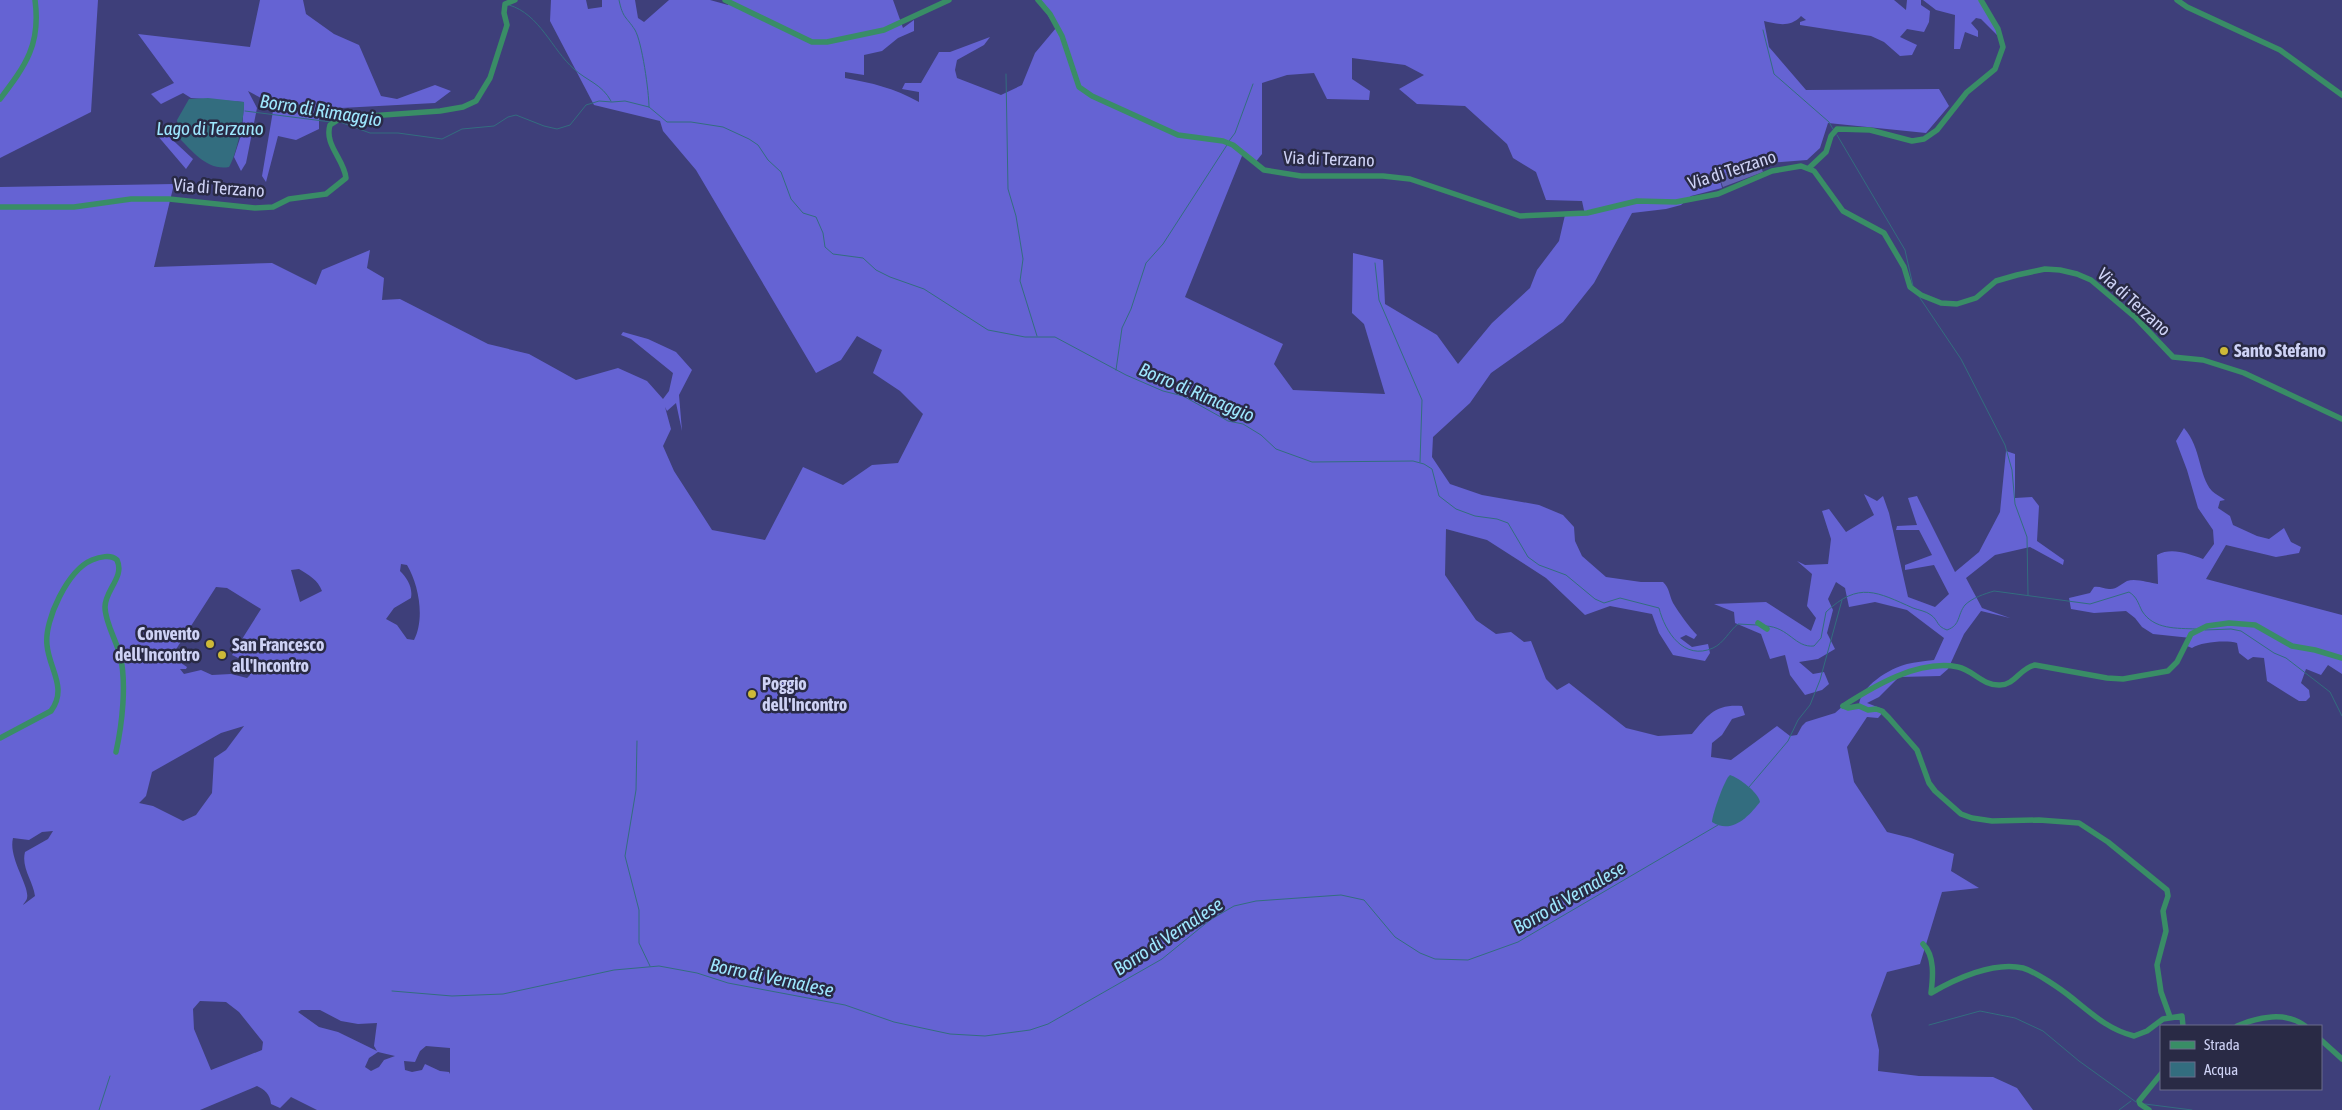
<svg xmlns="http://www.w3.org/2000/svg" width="2342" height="1110" font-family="'Asap Condensed',sans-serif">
	<rect width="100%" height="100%" fill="#3e3f7a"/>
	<polygon fill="#6163b2" points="1758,161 1763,172 1723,187 1719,176"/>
	<g fill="#6563d3" fill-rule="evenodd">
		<polygon points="0,0 98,0 91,112 0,158"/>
		<polygon points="260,0 303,0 306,14 334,34 359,45 381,96 397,99 435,85 451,91 435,103 341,108 319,113 319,129 296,140 278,136 266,182 262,176 274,105 248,91 257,108 246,163 241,171 234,157 242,132 244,102 191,98 183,93 161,104 151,94 174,83 138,34 250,47"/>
		<path d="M551 0H586L588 9 602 7V0H635L638 18 644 22 669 0H710L728 5 729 0H893L903 28 914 20V31L898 38 882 51 864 55V75L845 72V78C872 83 894 88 919 102V92L902 89 905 83H921L939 52H950L990 37 984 45 957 60 955 70 957 78 1001 95 1022 85 1035 53 1056 28 1038 0H1894L1906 10 1907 0H1921V5L1930 11 1929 22 1924 32 1907 29 1900 37 1917 45 1912 55 1900 56 1884 42 1871 36 1800 25V22L1806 20 1801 16C1790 28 1777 24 1764 21L1769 47 1806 90 1939 89 1949 106 1926 133 1828 123 1820 148 1807 160 1768 163 1758 161 1719 176 1722 188 1691 196 1681 205 1666 209 1632 213 1594 283 1563 322 1491 373 1470 403 1433 437 1432 457 1450 484 1482 495 1539 505 1563 515 1574 527 1575 541 1582 556 1606 577 1641 582H1663C1670 589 1669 595 1673 603 1680 614 1688 626 1697 635L1694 639 1686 635 1680 638 1692 647 1708 644 1710 653 1705 661 1673 655 1659 633 1652 614 1610 606 1585 615 1546 578 1487 540 1446 529 1445 575 1476 620 1496 634 1511 632 1524 642 1531 641 1546 679 1557 690 1569 683 1626 728 1658 736 1692 734C1708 715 1715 704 1742 706L1745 715 1732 719 1722 735 1712 743 1711 757 1731 760 1777 726 1790 736 1797 735 1802 726 1806 722 1835 713 1843 706H1859C1859 687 1890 668 1907 664 1915 662 1925 661 1934 660L1944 638 1907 610 1875 602 1849 607 1845 588 1836 582 1828 599 1833 610 1827 633 1835 649 1818 659 1799 662 1813 674 1824 672 1829 684 1822 690 1805 695 1790 675 1785 655 1770 659 1761 634 1735 623 1734 612 1714 604 1766 602 1811 631 1816 618 1807 606 1812 574 1797 561 1805 565 1828 564 1831 539 1822 511 1829 509 1846 532 1874 515 1864 494 1877 501 1883 496 1889 513 1908 597 1935 607 1949 594 1934 565 1905 570V565L1932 555 1919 530H1896L1897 526 1917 525 1908 498 1917 496 1955 572 1979 552 2000 512 2006 451 2015 454V498L2032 497 2039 506 2037 541 2064 560 2063 565 2030 547 1995 555 1966 578 1982 608 2010 618 1981 611 1964 634 1948 669 1940 676 1899 677 1879 697 1867 703 1885 710 1878 718 1867 717 1847 747 1854 782 1887 832 1911 838 1954 854 1951 871 1979 888 1942 892 1920 964 1887 972 1871 1015 1879 1050 1878 1071 1919 1076 1993 1077 2017 1088 2033 1110H317L291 1097 280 1108 271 1104C270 1094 265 1090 257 1086L200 1110H0V187L174 184 154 267 272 263 316 285 322 270 370 250 367 268 384 278 382 300 400 299 488 344 529 354 576 380 618 368 647 381 663 399 669 391 673 373 631 339 621 335 623 332 648 339 676 352 692 370 679 395 682 431 676 403 667 411 665 407 671 429 663 446 674 471 712 530 765 540 803 467 843 485 872 465 898 463 923 414 900 391 873 373 882 350 857 336 841 360 816 373 696 170 663 131 660 121 594 105 550 21ZM1352 58 1405 65 1424 75 1399 89 1417 104 1465 106 1507 144 1513 158 1536 172 1546 200 1582 201 1585 215H1565L1559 241 1537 270 1530 288 1492 323 1458 364 1437 335 1385 304 1383 260 1353 253 1352 313 1364 324 1385 394 1293 390 1274 364 1283 344 1185 297 1244 151 1254 164 1262 154V83L1287 75 1314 73 1327 99 1369 100 1370 91 1352 79ZM401 564 407 565C419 585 425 619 414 640L407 639 397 625 386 619 394 608 411 598C413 587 407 578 400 571ZM299 569C309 575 318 580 322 591L300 602 291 570ZM216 587 227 588 261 609 232 655C243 660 247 663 250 675L247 678 231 674 212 675 201 670 184 674 180 669H186L187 667 178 661 173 654ZM244 726 226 750 214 758 212 793 196 815 183 821 153 806 139 803 146 796 152 772 221 733ZM53 831 48 839 25 852C21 868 33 881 35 896L23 905C24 903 27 900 27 898 30 886 8 858 13 838L29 840 42 832ZM200 1001 226 1002 239 1012 263 1042 262 1050 211 1070 194 1029 193 1009ZM301 1010H320L341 1021 358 1024 377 1023 374 1046 377 1051 338 1032 319 1027 298 1012ZM426 1046 450 1048V1074L449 1072 440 1071 425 1064 422 1070 412 1072 405 1070 404 1061 415 1062 420 1051ZM378 1052 395 1056 384 1060 379 1067 371 1071 365 1067 369 1058Z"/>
		<polygon points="1923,0 1981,0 1998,29 1997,35 1981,19 1976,18 1971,23 1978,31 1978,37 1965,32 1960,49 1954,49 1955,15 1936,10"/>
		<polygon points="163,131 193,159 186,169 157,135"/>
		<path d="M2184 428C2202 449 2198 475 2212 491 2215 494 2221 497 2225 500L2220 501 2218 508 2230 516 2233 525 2257 536 2269 539 2284 528 2291 542 2301 547 2299 553 2276 557 2226 545 2206 579 2342 615V674L2328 665 2321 675 2306 669 2301 683 2309 690 2310 697 2306 701H2299L2267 681 2264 658 2253 657 2248 660 2239 653 2237 643C2226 640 2201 642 2192 648L2187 646 2191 638 2153 634 2142 627 2135 618 2126 611 2094 613 2071 609 2069 598 2090 593 2094 587C2100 586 2103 589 2109 589 2116 590 2121 584 2127 581 2136 578 2149 583 2158 584L2157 555C2172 547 2188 554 2203 559L2214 544 2213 530 2198 508 2187 470 2176 441Z"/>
	</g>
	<g fill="#336d7f">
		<path d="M208 98 244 102C245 115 236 157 229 167 208 171 193 152 180 139L177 120 189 99Z"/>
		<path d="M1730 775C1739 778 1758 792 1760 802 1749 816 1732 835 1712 822 1712 815 1725 778 1730 775Z"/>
	</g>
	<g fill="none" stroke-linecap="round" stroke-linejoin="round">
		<g stroke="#336d7f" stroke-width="1">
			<path d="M619 0C623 19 626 16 635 30 642 42 649 92 649 107"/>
			<path d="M509 5C540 14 552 50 574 69 587 81 602 84 611 101"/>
			<polyline points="1763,30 1774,74 1829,122 1833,129"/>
			<polyline points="1006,74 1008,189 1016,216 1023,259 1020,281 1037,336"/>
			<polyline points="245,111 331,122"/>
			<path d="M340 122 370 133H398L442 139 462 129 494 126 508 117 516 115 544 126 557 129 570 125 586 105 599 101 612 102 625 101 649 107 667 122H691L723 127 749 139 758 145 768 160 781 172 791 199 803 213 816 217 823 233 825 247 833 254 863 258 876 270 890 277 924 289 988 330 1025 337H1055L1126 375 1163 391 1183 396 1228 421 1243 424 1261 435 1276 449 1312 462 1413 461 1424 464 1432 469 1439 496 1456 509 1475 516 1497 519 1508 523 1528 557 1539 565 1566 575 1595 599 1604 603 1620 598 1659 608C1665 632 1684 661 1713 648 1724 643 1729 631 1738 624L1757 625"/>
			<polyline points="1837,135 1905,250 1913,286"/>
			<polyline points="1229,141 1235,133 1253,84"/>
			<polyline points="1375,263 1379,300 1422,400 1420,462"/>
			<polyline points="1920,298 1961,359 2005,445 2012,470 2015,504 2027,537 2028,595"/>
			<polyline points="1116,370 1122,328 1131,309 1146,263 1163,244 1227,145"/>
			<path d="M1766 626C1789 627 1795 648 1814 646L1821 638 1826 612C1859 581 1877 592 1913 608 1918 610 1926 611 1931 615 1939 621 1936 626 1947 630 1961 625 1957 615 1965 605 1972 598 1984 594 1994 591L2090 604 2129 592C2137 597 2138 603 2142 611 2154 630 2177 628 2196 629"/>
			<polyline points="2205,630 2231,629 2241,631 2274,653 2286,658 2330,692 2342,716"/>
			<polyline points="637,741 636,790 625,856 639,910 639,943 650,966"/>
			<polyline points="1749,787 1788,741 1798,720 1810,705 1820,680 1842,600"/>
			<polyline points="392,991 452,996 503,994 614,970 659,966 697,973 728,983 845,1005 894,1022 950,1034 985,1036 1030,1030 1048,1024 1162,959 1210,920 1234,906 1256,901 1341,895 1364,900 1395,937 1420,953 1435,959 1468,960 1518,942 1718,825"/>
			<polyline points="1929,1025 1980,1011 2015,1018 2043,1031 2079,1061 2136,1102"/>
			<polyline points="2145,1104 2192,1110"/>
			<polyline points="99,1110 110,1076"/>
			<polyline points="2119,1110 2131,1101"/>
		</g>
		<g stroke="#398d66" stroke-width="5.5">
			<polyline points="725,0 812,42 827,42 884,30 949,0"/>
			<polyline points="1038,0 1050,14 1062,36 1079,87 1092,96 1178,135 1223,141 1233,145 1264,170 1301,176 1383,176 1410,179 1520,216 1587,213 1637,201 1676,202 1718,194 1772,171 1801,166 1814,171 1843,211 1884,233 1904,267 1910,287 1921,295 1941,303 1957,304 1976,298 1996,281 2017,275 2045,269 2060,270 2077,274 2091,280 2136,318 2173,357 2203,360 2244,373 2342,419"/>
			<polyline points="2177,0 2187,7 2280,50 2342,95"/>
			<path d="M0 99C26 65 41 44 35 0"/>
			<polyline points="1809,168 1826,152 1831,136 1837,129 1870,130 1912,141 1924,139 1937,130 1967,92 1995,69 2003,47 1998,29 1981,0"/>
			<path d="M0 207H74L131 199H169L255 208 273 207 289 199 326 194 346 178C344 159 324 145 330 125L341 118 440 111 463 107 476 101 490 78 507 25 504 13 505 4 515 0"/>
			<polyline points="1758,623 1767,629"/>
			<path d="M1843 706C1874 686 1919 659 1958 667 1973 670 1983 686 2000 685 2015 685 2020 668 2035 665L2107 678 2123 679 2168 671 2177 662 2191 634 2207 626 2229 623 2255 625 2292 646 2315 650 2342 658"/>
			<polyline points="1843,706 1848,708 1859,706 1868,710 1876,709 1882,711 1889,718 1917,750 1929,783 1935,791 1961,814 1972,818 1992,821 2039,820 2079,823 2108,842 2167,890 2168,896 2163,911 2166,931 2157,965 2161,992 2170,1017"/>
			<path d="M0 738 51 711C68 688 49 669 47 645 44 620 68 570 92 560 99 557 111 554 117 560 125 577 105 590 105 607 105 622 116 640 120 655 127 683 122 725 116 752"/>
			<path d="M1923 944C1935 956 1933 977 1931 993 1955 979 1994 961 2023 968 2036 972 2061 989 2072 998 2092 1014 2109 1030 2134 1036L2147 1031 2163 1019 2182 1016 2183 1026"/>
			<path d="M2237 1026C2258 1017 2286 1011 2305 1026"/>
			<polyline points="2321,1040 2342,1059"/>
			<polyline points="2149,1110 2140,1104 2139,1101 2161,1074"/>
		</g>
	</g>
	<g fill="#cdb938" stroke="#292a45" stroke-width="2">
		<circle cx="2224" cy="351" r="5"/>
		<circle cx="210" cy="644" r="5"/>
		<circle cx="222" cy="655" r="5"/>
		<circle cx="752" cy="694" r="5"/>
	</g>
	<g text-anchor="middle" stroke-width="5" stroke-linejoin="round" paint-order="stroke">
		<g font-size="18" fill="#ced2f5" stroke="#292a45">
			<text transform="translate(1329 159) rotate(2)" y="6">Via di Terzano</text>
			<text transform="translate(1732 170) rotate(-18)" y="6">Via di Terzano</text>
			<text transform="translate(219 188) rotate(4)" y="6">Via di Terzano</text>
			<text transform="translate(2134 302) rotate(42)" y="6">Via di Terzano</text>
		</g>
		<g font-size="18" font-weight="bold" fill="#ced2f5" stroke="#292a45" text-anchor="start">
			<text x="2234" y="357">Santo Stefano</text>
			<text x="200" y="640" text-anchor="end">Convento<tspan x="200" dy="21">dell'Incontro</tspan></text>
			<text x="232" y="651">San Francesco<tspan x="232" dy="21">all'Incontro</tspan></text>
			<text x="762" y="690">Poggio<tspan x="762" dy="21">dell'Incontro</tspan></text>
		</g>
		<g font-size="19" font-style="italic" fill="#9ee7fe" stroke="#292a45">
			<text transform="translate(321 110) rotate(9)" y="7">Borro di Rimaggio</text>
			<text x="210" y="135">Lago di Terzano</text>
			<text transform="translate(1197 392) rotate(23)" y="7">Borro di Rimaggio</text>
			<text transform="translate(1569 897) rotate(-30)" y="7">Borro di Vernalese</text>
			<text transform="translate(1168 936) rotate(-33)" y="7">Borro di Vernalese</text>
			<text transform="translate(772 977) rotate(12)" y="7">Borro di Vernalese</text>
		</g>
	</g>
	<rect x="2160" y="1025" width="162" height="65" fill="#292a45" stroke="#6b6d8b"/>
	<rect x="2170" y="1041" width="25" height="8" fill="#398d66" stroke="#6b6d8b"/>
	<text x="2204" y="1050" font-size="15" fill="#ced2f5">Strada</text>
	<rect x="2170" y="1062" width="25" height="15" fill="#336d7f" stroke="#6b6d8b"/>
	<text x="2204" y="1075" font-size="15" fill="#ced2f5">Acqua</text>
</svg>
